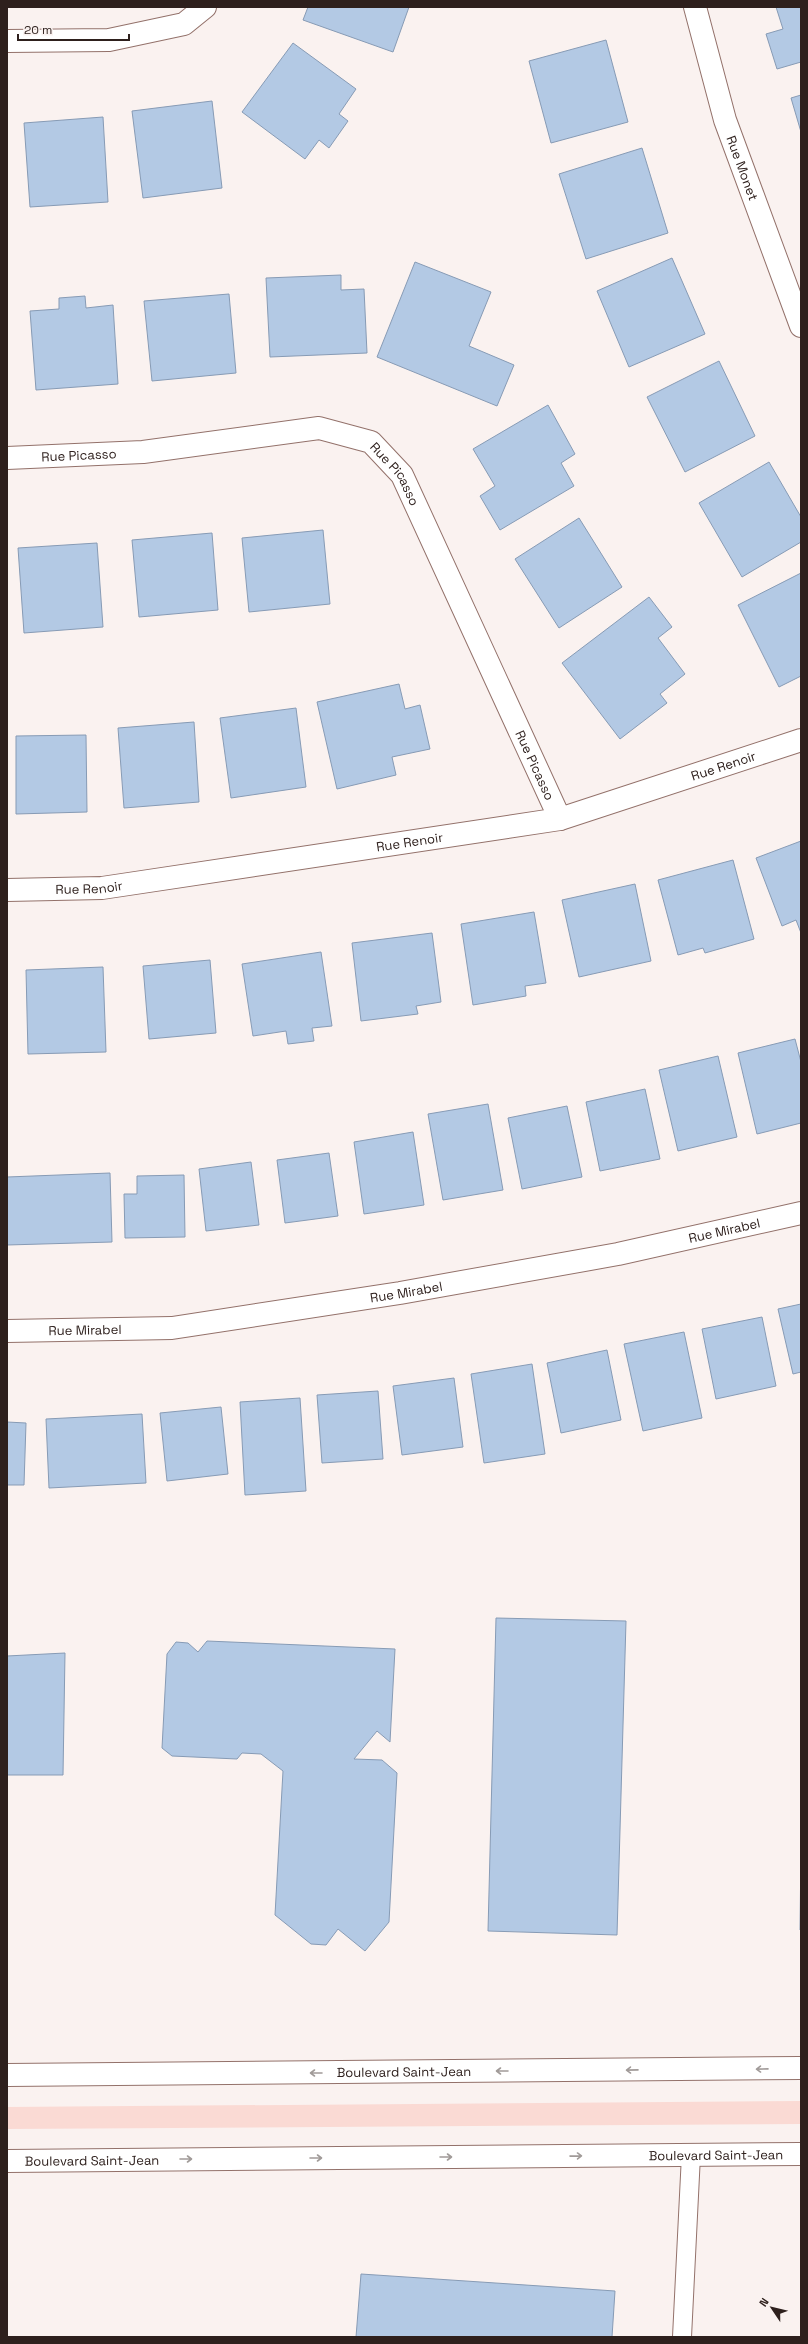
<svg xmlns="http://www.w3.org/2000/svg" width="808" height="2344" font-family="'Space Grotesk',sans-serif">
	<rect width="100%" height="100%" fill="#faf2f0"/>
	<polygon fill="#fadad4" points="801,2101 801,2124 7,2129 7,2107"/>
	<g fill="#b3c9e4" stroke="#879bb5">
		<polygon points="308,7 409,7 393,52 303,20"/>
		<polygon points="776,7 801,7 801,62 777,69 766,34 783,29"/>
		<polygon points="606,40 628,122 551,143 529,61"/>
		<polygon points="293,43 356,89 339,114 348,121 329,148 319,140 305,159 242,112"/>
		<polygon points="801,95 801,132 791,98"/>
		<polygon points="212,101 222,188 143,198 132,111"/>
		<polygon points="103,117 108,202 30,207 24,123"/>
		<polygon points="642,148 668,233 586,259 559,174"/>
		<polygon points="672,258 705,334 629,367 597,291"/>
		<polygon points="415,262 491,292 469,346 514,365 497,406 377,357"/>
		<polygon points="341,275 341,290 364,289 367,353 270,357 266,278"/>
		<polygon points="229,294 236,373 152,381 144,301"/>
		<polygon points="85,296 86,308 113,305 118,384 36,390 30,311 59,309 59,298"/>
		<polygon points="719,361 755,436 685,472 647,397"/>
		<polygon points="548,405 575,454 561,463 574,486 500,530 480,496 495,486 473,449"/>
		<polygon points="769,462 801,517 801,542 742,577 699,503"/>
		<polygon points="579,518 622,587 559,628 515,559"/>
		<polygon points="323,530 330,604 249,612 242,538"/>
		<polygon points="212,533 218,610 139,617 132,540"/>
		<polygon points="97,543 103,627 24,633 18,548"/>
		<polygon points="801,573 801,676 779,687 738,605"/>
		<polygon points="649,597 672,627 658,638 685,674 660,694 667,703 620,739 562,663"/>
		<polygon points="399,684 405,709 420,705 430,749 392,757 396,775 337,789 317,702"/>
		<polygon points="296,708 306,787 231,798 220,718"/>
		<polygon points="194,722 199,802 124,808 118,728"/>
		<polygon points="86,735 87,812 16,814 16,736"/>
		<polygon points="801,841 801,933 796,920 782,926 756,858"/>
		<polygon points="733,860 754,939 705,953 703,948 678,955 658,880"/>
		<polygon points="635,884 651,961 579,977 562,900"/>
		<polygon points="534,912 546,983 525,986 526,996 473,1005 461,924"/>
		<polygon points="432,933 441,1002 416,1006 418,1014 361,1021 352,943"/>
		<polygon points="321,952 332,1026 312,1028 314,1041 288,1044 286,1031 253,1036 242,964"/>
		<polygon points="210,960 216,1033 149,1039 143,966"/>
		<polygon points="103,967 106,1052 28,1054 26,970"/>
		<polygon points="795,1039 801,1062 801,1123 757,1134 738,1053"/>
		<polygon points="718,1056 737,1137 678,1151 659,1070"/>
		<polygon points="645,1089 660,1159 600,1171 586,1102"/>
		<polygon points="488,1104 503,1190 443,1200 428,1114"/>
		<polygon points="567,1106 582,1177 522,1189 508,1118"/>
		<polygon points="413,1132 424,1205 364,1214 354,1142"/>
		<polygon points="329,1153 338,1216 285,1223 277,1160"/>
		<polygon points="251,1162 259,1225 206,1231 199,1169"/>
		<polygon points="110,1173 112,1242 7,1245 7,1177"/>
		<polygon points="184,1175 185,1237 125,1238 124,1194 137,1194 137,1176"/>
		<polygon points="801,1304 801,1372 793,1374 778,1309"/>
		<polygon points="762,1317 776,1386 716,1399 702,1329"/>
		<polygon points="684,1332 702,1418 643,1431 624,1344"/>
		<polygon points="607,1350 621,1420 561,1433 547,1363"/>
		<polygon points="532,1364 545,1454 484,1463 471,1374"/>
		<polygon points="454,1378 463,1447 402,1455 393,1386"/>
		<polygon points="378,1391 383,1459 322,1463 317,1395"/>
		<polygon points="300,1398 306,1491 245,1495 240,1402"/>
		<polygon points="221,1407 228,1474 167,1481 160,1413"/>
		<polygon points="142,1414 146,1483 49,1488 46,1419"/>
		<polygon points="7,1422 26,1423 24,1485 7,1485"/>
		<polygon points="496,1618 626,1621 617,1935 488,1931"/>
		<polygon points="207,1641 395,1649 390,1742 377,1731 354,1759 382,1760 397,1773 389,1922 365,1951 338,1929 326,1945 311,1944 275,1915 283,1771 261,1754 242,1753 237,1759 172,1756 162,1748 167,1654 176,1642 188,1643 198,1652"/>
		<polygon points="65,1653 63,1775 7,1775 7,1656"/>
		<polygon points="801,1847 801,1930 800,1930"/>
		<polygon points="361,2274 615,2291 612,2337 356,2337"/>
	</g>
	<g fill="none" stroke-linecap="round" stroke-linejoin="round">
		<defs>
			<polyline id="lane" points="682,2337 691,2155"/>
			<g id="street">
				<path id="s1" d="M695 7 725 120 801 326"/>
				<polyline points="7,41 109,40 184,24 205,7"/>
				<path id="s2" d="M7 458 143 452 319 428 371 442 402 475 560 819"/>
				<path id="s3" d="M7 890 102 888 560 819 801 740"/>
				<path id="s4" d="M7 1331 172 1328 400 1293 618 1254 801 1213"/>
			</g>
			<g id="secondary">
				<path id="s5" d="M7 2075 801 2068"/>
				<path id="s6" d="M7 2161 801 2154"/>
			</g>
		</defs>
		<use href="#lane" stroke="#93716a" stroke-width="20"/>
		<use href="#street" stroke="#93716a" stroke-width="24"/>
		<use href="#secondary" stroke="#93716a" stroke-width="24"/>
		<use href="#lane" stroke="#fff" stroke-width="18"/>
		<use href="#street" stroke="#fff" stroke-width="22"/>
		<use href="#secondary" stroke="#fff" stroke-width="22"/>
	</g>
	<defs><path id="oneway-shaft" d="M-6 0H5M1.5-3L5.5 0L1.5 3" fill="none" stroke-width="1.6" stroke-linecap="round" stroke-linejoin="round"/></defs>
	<g stroke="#a19b99">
		<use href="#oneway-shaft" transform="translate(762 2069) rotate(179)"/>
		<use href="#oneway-shaft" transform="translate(632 2070) rotate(179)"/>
		<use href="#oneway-shaft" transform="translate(502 2071) rotate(180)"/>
		<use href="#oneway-shaft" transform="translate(316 2073) rotate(180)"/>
		<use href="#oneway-shaft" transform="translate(576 2156) rotate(-1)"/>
		<use href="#oneway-shaft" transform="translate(446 2157)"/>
		<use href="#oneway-shaft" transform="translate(316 2158)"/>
		<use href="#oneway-shaft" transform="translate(186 2159)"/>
	</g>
	<g text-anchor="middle" stroke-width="3.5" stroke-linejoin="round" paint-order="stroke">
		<g font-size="13" fill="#2e201d" stroke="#faf2f0">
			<text dy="5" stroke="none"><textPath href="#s1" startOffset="168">Rue Monet</textPath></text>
			<text dy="5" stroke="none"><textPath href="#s2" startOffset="72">Rue Picasso</textPath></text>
			<text dy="5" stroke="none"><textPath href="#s2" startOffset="408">Rue Picasso</textPath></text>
			<text dy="5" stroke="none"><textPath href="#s2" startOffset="732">Rue Picasso</textPath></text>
			<text dy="5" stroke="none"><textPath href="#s3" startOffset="730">Rue Renoir</textPath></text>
			<text dy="5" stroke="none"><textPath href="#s3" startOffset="406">Rue Renoir</textPath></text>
			<text dy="5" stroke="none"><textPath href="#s3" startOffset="82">Rue Renoir</textPath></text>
			<text dy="5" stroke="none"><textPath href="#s4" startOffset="726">Rue Mirabel</textPath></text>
			<text dy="5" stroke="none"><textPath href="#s4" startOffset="402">Rue Mirabel</textPath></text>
			<text dy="5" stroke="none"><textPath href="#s4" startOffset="78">Rue Mirabel</textPath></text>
			<text dy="5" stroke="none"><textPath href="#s5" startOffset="397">Boulevard Saint-Jean</textPath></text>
			<text dy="5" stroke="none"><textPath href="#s6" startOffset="709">Boulevard Saint-Jean</textPath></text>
			<text dy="5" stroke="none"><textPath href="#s6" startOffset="85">Boulevard Saint-Jean</textPath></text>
		</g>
	</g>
	<rect width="808" height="2344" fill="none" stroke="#2e201d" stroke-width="16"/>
	<g transform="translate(772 2308) rotate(305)" stroke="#faf2f0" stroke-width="3" paint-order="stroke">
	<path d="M0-3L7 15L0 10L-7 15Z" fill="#2e201d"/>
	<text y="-6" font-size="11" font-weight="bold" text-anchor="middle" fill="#2e201d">N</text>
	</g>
	<path d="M18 34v6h111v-6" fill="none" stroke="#2e201d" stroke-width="2"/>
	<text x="24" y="34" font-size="12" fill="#2e201d" stroke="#faf2f0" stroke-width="3" paint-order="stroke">20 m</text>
</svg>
